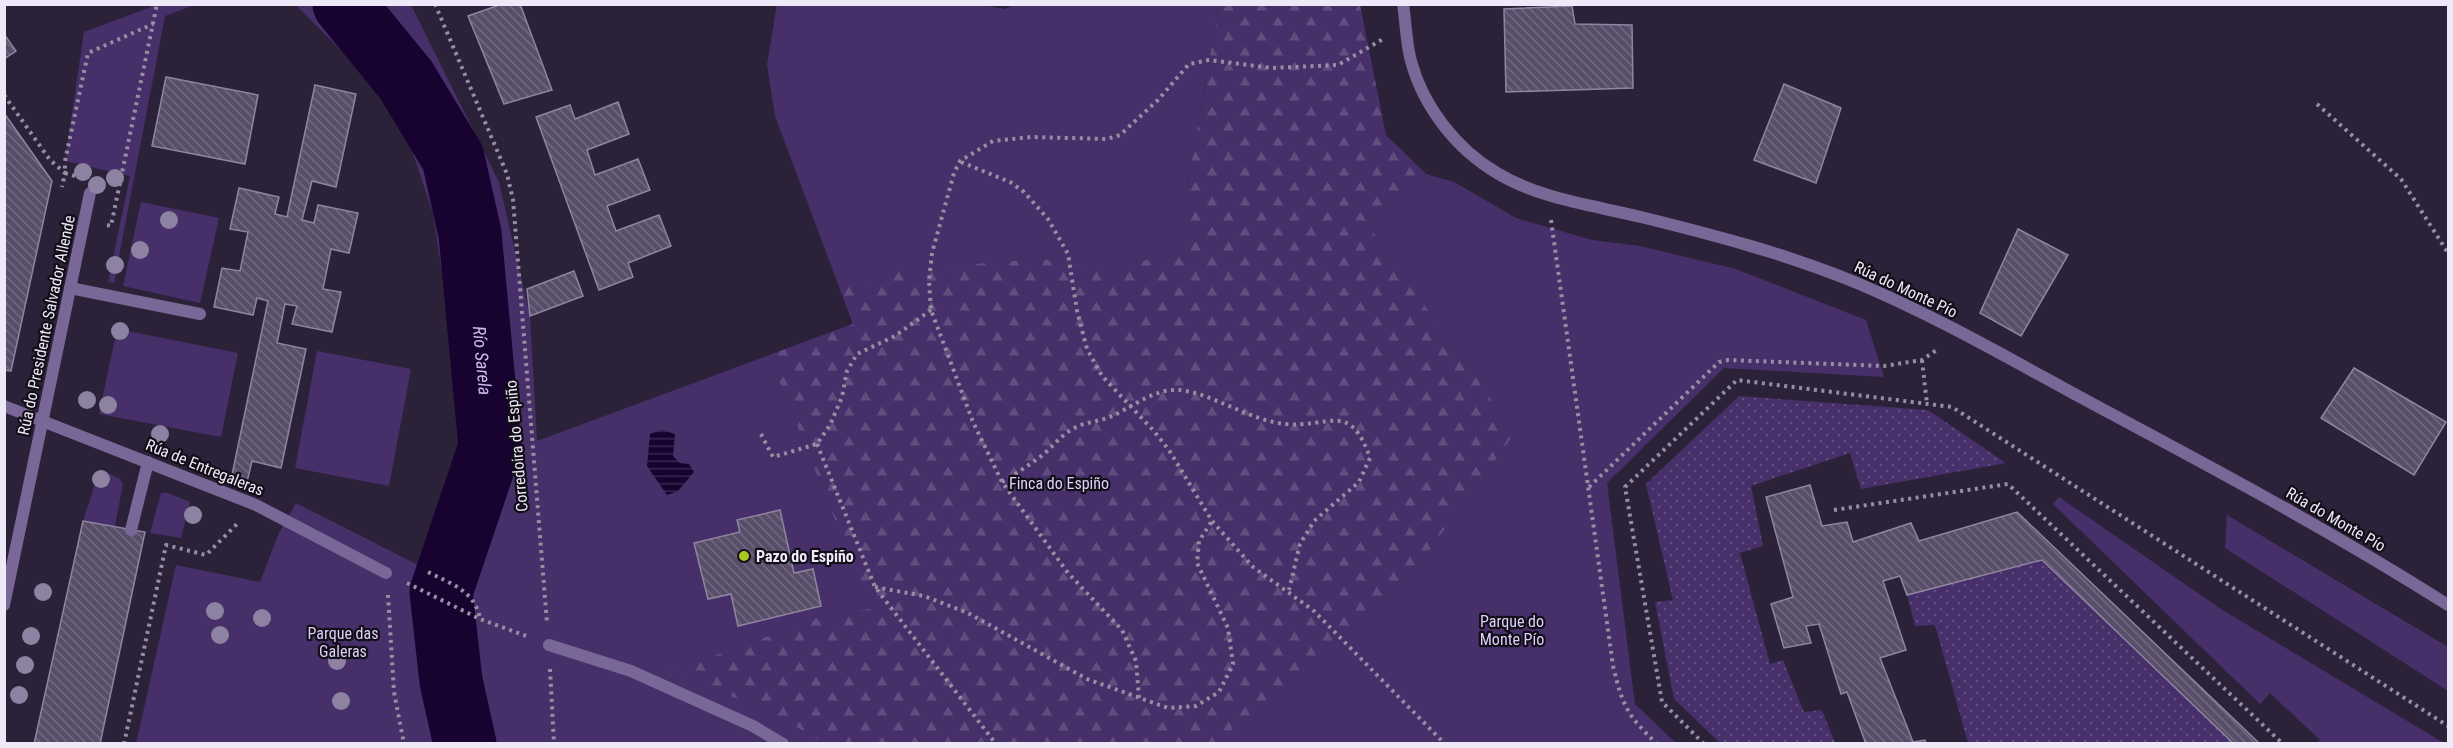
<svg xmlns="http://www.w3.org/2000/svg" width="2453" height="748" font-family="'Roboto Condensed',sans-serif">
	<defs>
		<pattern id="forest-firs" width="22" height="20" patternUnits="userSpaceOnUse" patternTransform="scale(1.5)"><rect width="22" height="20" fill="#472f69"/><path d="M5 1l3.5 6h-7zM16 11l3.5 6h-7z" fill="#624d7f"/></pattern>
		<pattern id="garden-dots" width="8" height="8" patternUnits="userSpaceOnUse" patternTransform="scale(1.5)"><rect width="8" height="8" fill="#472f69"/><path d="M2 2h.1M6 6h.1" fill="none" stroke="#624d7f" stroke-width="1.8" stroke-linecap="round"/></pattern>
		<pattern id="water-rules" width="6" height="5" patternUnits="userSpaceOnUse" patternTransform="scale(1.5)"><rect width="6" height="5" fill="#18022f"/><path d="M0 2.5h6" fill="none" stroke="#3a274e"/></pattern>
		<pattern id="building-back-hatch" width="6" height="6" patternUnits="userSpaceOnUse" patternTransform="scale(1.5)"><rect width="6" height="6" fill="#584e69"/><path d="M-1 5l2 2M0 0l6 6M5-1l2 2" fill="none" stroke="#70687f"/></pattern>
	</defs>
	<rect width="100%" height="100%" fill="#2b2239"/>
	<g fill="#472f69">
		<polygon points="777,4 977,4 1005,9 1016,4 1219,5 1183,210 1255,312 1372,231 1426,174 1454,182 1516,218 1592,240 1640,246 1736,269 1866,320 1884,377 1724,368 1607,483 1635,704 1676,743 136,744 176,565 260,582 279,533 296,503 424,568 453,523 465,477 466,431 433,214 398,108 296,5 411,5 499,182 530,316 537,441 853,324 775,116 767,65"/>
		<polygon points="151,5 194,5 165,16 114,283 108,282 130,176 65,161 84,32 151,7"/>
		<polygon points="141,202 219,218 200,303 123,286"/>
		<polygon points="117,329 238,353 221,437 99,414"/>
		<polygon points="317,351 411,369 389,486 295,468"/>
		<polygon points="110,474 120,479 123,484 115,526 83,521 96,481 100,476"/>
		<polygon points="161,493 168,493 190,502 181,538 150,533"/>
		<polygon points="2059,497 2221,609 2444,743 2316,743 2320,740 2270,693 2260,704 2053,504"/>
		<polygon points="2227,515 2448,647 2448,691 2225,548"/>
	</g>
	<polygon fill="url(#forest-firs)" points="1219,5 1360,5 1386,135 1426,174 1372,231 1515,433 1394,598 1215,743 824,743 776,715 671,671 830,614 871,609 769,355 853,324 840,289 907,269 1042,259 1115,272 1203,239 1183,210"/>
	<g fill="url(#garden-dots)">
		<polygon points="1739,396 1928,410 2006,463 1861,489 1850,453 1751,486 1763,546 1740,553 1770,664 1783,660 1804,712 1822,710 1835,743 1720,743 1674,699 1655,602 1673,600 1646,484"/>
		<polygon points="2042,560 2234,743 1968,743 1935,625 1915,626 1907,595"/>
	</g>
	<polygon fill="url(#water-rules)" points="662,430 675,434 673,456 680,463 689,464 694,472 678,491 667,495 647,466 650,434"/>
	<g fill="none" stroke-linecap="round" stroke-linejoin="round">
		<path stroke="#18022f" stroke-width="63" id="s1" d="M344 4 406 80 453 158 470 234 490 447 441 592 451 681 465 744"/>
	</g>
	<g fill="url(#building-back-hatch)" stroke="#8f85a2" stroke-width="1.5">
		<polygon points="502,4 520,4 552,90 504,104 468,16"/>
		<polygon points="1572,6 1575,24 1632,25 1633,88 1506,92 1504,9"/>
		<polygon points="4,34 16,51 4,59"/>
		<polygon points="166,77 258,95 245,164 152,146"/>
		<polygon points="1784,84 1841,108 1816,183 1754,160"/>
		<polygon points="315,85 356,94 336,187 312,181 302,220 314,223 318,205 358,213 349,253 331,249 323,289 341,292 332,332 292,324 297,306 285,304 277,343 306,349 281,468 252,461 247,482 232,475 268,301 257,298 253,315 214,307 222,268 240,271 248,232 230,229 239,188 279,197 275,214 287,217"/>
		<polygon points="618,102 629,134 587,150 595,175 638,159 650,190 607,206 616,231 659,215 671,246 628,263 633,277 599,290 536,117 570,105 575,119"/>
		<polygon points="4,113 52,181 11,371 4,370"/>
		<polygon points="2018,229 2068,255 2021,336 1980,313"/>
		<polygon points="574,271 583,296 530,316 527,289"/>
		<polygon points="2354,368 2446,422 2414,475 2321,418"/>
		<polygon points="1810,485 1822,526 1847,522 1853,542 1911,523 1919,541 2017,512 2260,744 2234,744 2042,560 1907,595 1900,576 1883,581 1906,650 1880,658 1913,742 1925,740 1926,744 1866,744 1847,692 1841,694 1819,624 1806,626 1811,643 1784,648 1771,604 1793,597 1766,497"/>
		<polygon points="780,510 794,573 813,569 821,606 738,626 731,594 708,599 694,543 740,532 737,520"/>
		<polygon points="83,521 145,532 100,744 34,744"/>
	</g>
	<g fill="none" stroke-linecap="round" stroke-linejoin="round">
		<g stroke="#968fa3" stroke-width="4" stroke-dasharray="3 4.5" stroke-linecap="butt">
			<polyline points="435,4 507,174 513,200 547,623"/>
			<polyline points="4,95 50,160 65,173 62,187"/>
			<polyline points="2317,104 2401,179 2448,253"/>
			<polyline points="961,162 1010,182 1024,192 1048,219 1068,254 1077,311 1087,349 1102,376 1153,430 1169,450 1212,521 1253,567 1314,611 1445,744"/>
			<polyline points="75,176 65,173 65,161 88,53 153,24"/>
			<path d="M1551 220 1613 666C1623 707 1627 715 1657 744"/>
			<polyline points="107,225 111,226 157,4"/>
			<polyline points="1922,360 1927,404"/>
			<polyline points="761,434 773,457 817,444 830,425 842,397 847,371 857,354 895,336 931,310"/>
			<polyline points="817,444 875,587 996,744"/>
			<path d="M1002 482C1015 474 1028 466 1040 457 1051 449 1059 437 1071 430 1083 422 1097 422 1110 417 1131 408 1153 389 1177 390 1209 391 1249 421 1286 424 1329 428 1350 400 1370 458L1359 482 1314 521 1300 544 1289 590"/>
			<polyline points="1589,487 1719,362 1728,360 1884,366 1922,360 1938,349"/>
			<polyline points="1834,510 2008,484 2283,744"/>
			<path d="M428 572C451 584 474 590 480 618"/>
			<polyline points="407,583 480,619 529,637"/>
			<polyline points="875,587 924,596 968,613 1087,679 1168,708 1196,706 1219,692 1233,664 1228,628 1197,563 1199,541 1212,521"/>
			<polyline points="388,595 394,692 404,744"/>
			<polyline points="550,669 554,744"/>
			<polyline points="1139,698 1136,661 1122,630 1068,573 1002,482 973,422 931,310 929,281 932,253 954,173 960,161 993,141 1031,137 1107,139 1120,135 1158,100 1189,64 1209,60 1272,68 1338,65 1383,39"/>
			<polyline points="124,744 166,545 206,555 238,523"/>
			<polyline points="1704,744 1662,702 1625,487 1737,380 1952,407 2448,726"/>
		</g>
		<g stroke="#796797" stroke-width="12">
			<polyline points="70,288 200,314"/>
			<polyline points="131,530 148,462"/>
		</g>
		<g stroke="#796797" stroke-width="12">
			<path d="M1403 4C1406 23 1406 43 1411 61 1423 106 1456 149 1497 173 1540 199 1592 205 1641 217 1714 235 1787 254 1857 283 1938 317 2015 362 2093 404 2213 468 2333 532 2448 605"/>
			<polyline points="4,406 256,505 386,573"/>
			<polyline points="4,605 90,193"/>
			<polyline points="549,645 631,671 753,726 783,744"/>
		</g>
	</g>
	<g fill="#8d82a2">
		<circle cx="83" cy="172" r="9"/>
		<circle cx="115" cy="178" r="9"/>
		<circle cx="97" cy="185" r="9"/>
		<circle cx="169" cy="220" r="9"/>
		<circle cx="140" cy="250" r="9"/>
		<circle cx="115" cy="265" r="9"/>
		<circle cx="120" cy="331" r="9"/>
		<circle cx="87" cy="400" r="9"/>
		<circle cx="108" cy="405" r="9"/>
		<circle cx="160" cy="434" r="9"/>
		<circle cx="101" cy="479" r="9"/>
		<circle cx="193" cy="515" r="9"/>
		<circle cx="43" cy="592" r="9"/>
		<circle cx="215" cy="611" r="9"/>
		<circle cx="262" cy="618" r="9"/>
		<circle cx="220" cy="635" r="9"/>
		<circle cx="31" cy="636" r="9"/>
		<circle cx="337" cy="661" r="9"/>
		<circle cx="25" cy="665" r="9"/>
		<circle cx="19" cy="695" r="9"/>
		<circle cx="341" cy="701" r="9"/>
	</g>
	<circle fill="#a7c820" stroke="#120e18" stroke-width="2" cx="744" cy="556" r="6"/>
	<g text-anchor="middle" stroke-width="4.5" stroke-linejoin="round" paint-order="stroke">
		<g font-size="16" fill="#eee9f9" stroke="#120e18">
			<text transform="translate(1906 289) rotate(25)" y="6">Rúa do Monte Pío</text>
			<text transform="translate(46 325) rotate(-78)" y="6">Rúa do Presidente Salvador Allende</text>
			<text transform="translate(516 446) rotate(-95)" y="6">Corredoira do Espiño</text>
			<text transform="translate(205 467) rotate(22)" y="6">Rúa de Entregaleras</text>
			<text transform="translate(2336 519) rotate(30)" y="6">Rúa do Monte Pío</text>
		</g>
		<g font-size="16" fill="#ded1f8" stroke="#120e18">
			<text x="1059" y="489">Finca do Espiño</text>
			<text x="1512" y="627">Parque do<tspan x="1512" dy="18">Monte Pío</tspan></text>
			<text x="343" y="639">Parque das<tspan x="343" dy="18">Galeras</tspan></text>
		</g>
		<g font-size="16" font-weight="bold" fill="#eee9f9" stroke="#120e18" text-anchor="start">
			<text x="756" y="562">Pazo do Espiño</text>
		</g>
		<g font-size="18" font-style="italic" fill="#cdb8f1" stroke="#120e18">
			<text dy="6" stroke="none"><textPath href="#s1" startOffset="394">Río Sarela</textPath></text>
		</g>
	</g>
	<rect width="2453" height="748" fill="none" stroke="#eee9f9" stroke-width="12"/>
</svg>
